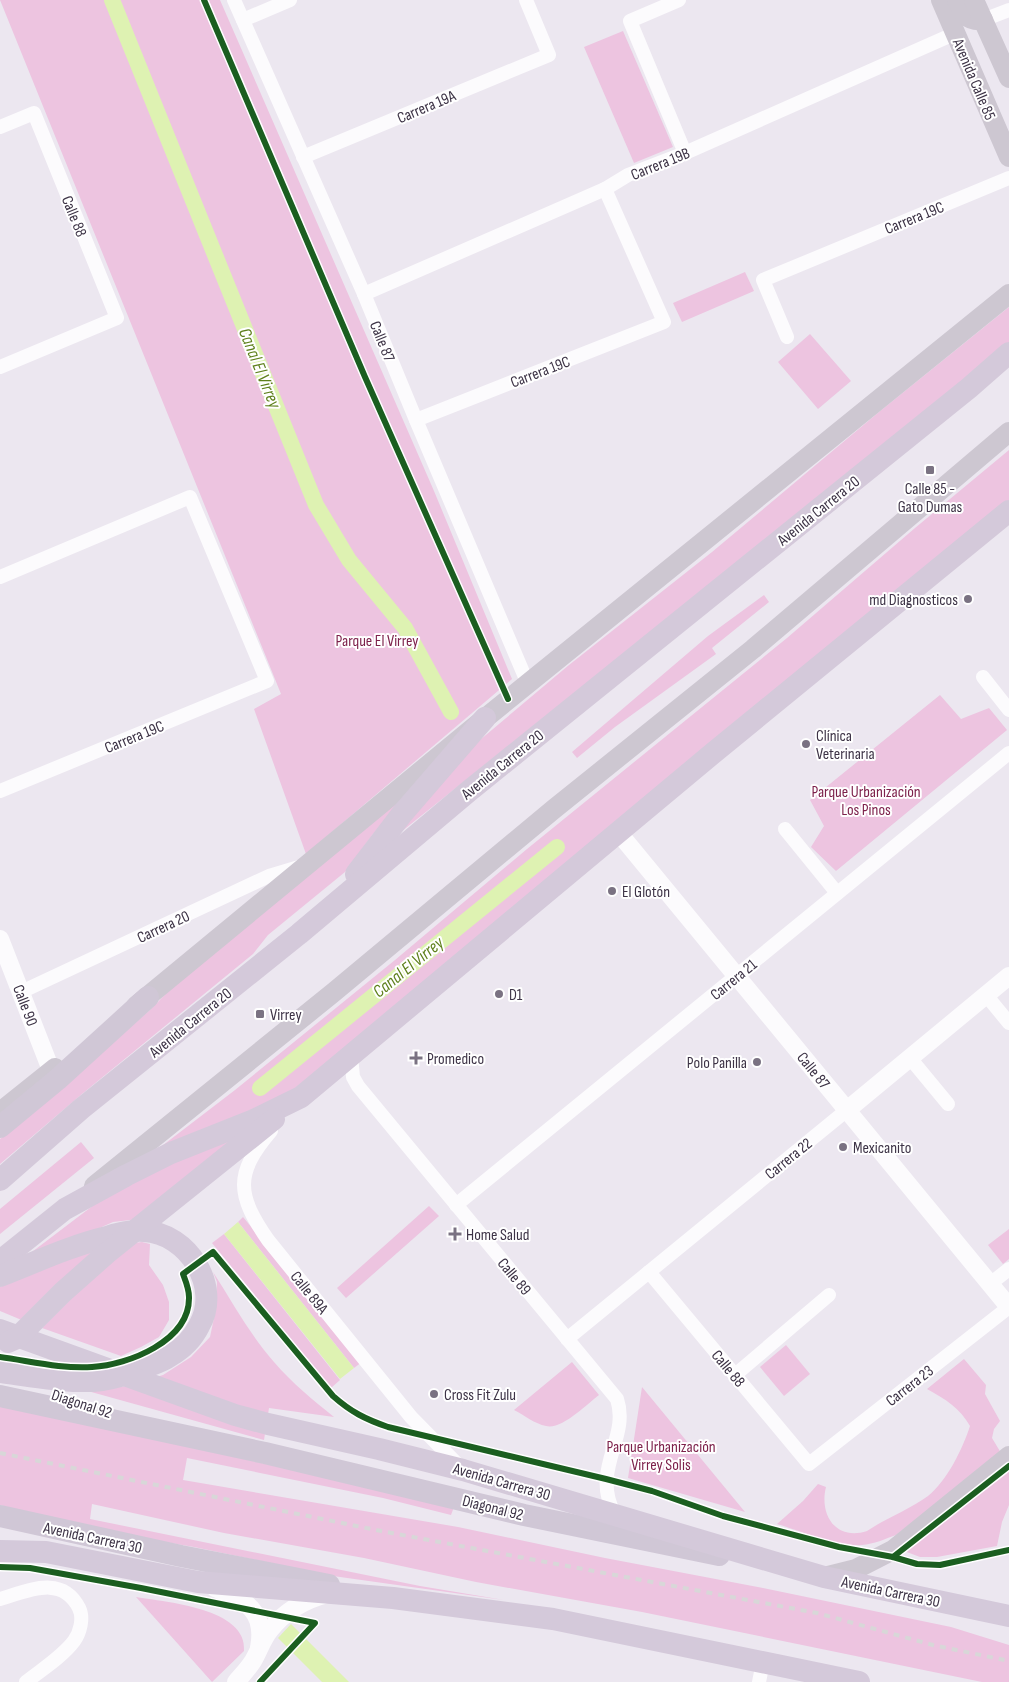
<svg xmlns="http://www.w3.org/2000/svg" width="1009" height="1682" font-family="'Sofia Sans Condensed',sans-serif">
	<rect width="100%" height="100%" fill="#ece7f0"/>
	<g fill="#edc4e0">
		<polygon points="0,0 220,0 434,491 512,679 306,854 254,709 281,694"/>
		<polygon points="623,31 673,147 634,163 584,47"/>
		<polygon points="745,272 754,291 682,322 673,303"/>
		<polygon points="1009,307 1009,345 391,840 468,750 569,665 712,552 879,412"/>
		<polygon points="810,334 851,381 818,409 778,362"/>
		<polygon points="1009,450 1009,500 282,1099 158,1149 235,1090 395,960 527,849 787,638 915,528"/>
		<polygon points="764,595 769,602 712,648 716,654 615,727 577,758 572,752 708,636"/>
		<polygon points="940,695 961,719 989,708 1007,730 836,871 811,847 824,826 810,800"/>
		<polygon points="428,770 373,834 345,872 268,935 253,954 82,1094 0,1164 0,1139 150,1010 192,967"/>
		<polygon points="250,1132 139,1219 113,1222 86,1234 28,1255 103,1198 148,1173"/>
		<polygon points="81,1142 94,1158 0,1234 0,1209"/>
		<polygon points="429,1206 439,1216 346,1298 337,1288"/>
		<polygon points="243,1217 362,1362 354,1368 238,1222"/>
		<polygon points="1009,1229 1009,1259 1003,1264 988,1245"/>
		<polygon points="224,1234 340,1380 331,1388 212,1243"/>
		<polygon points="142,1242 150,1244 149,1265 163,1285 169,1302 169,1320 159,1337 141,1347 121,1356 42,1328 125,1244"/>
		<polygon points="104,1248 24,1321 0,1311 0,1287 65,1260"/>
		<path d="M213 1272C233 1303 250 1335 274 1362 292 1383 313 1400 334 1417L269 1408 264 1440 84 1390 128 1386 163 1375 191 1357 210 1337 215 1313 217 1282Z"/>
		<polygon points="786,1345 810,1374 784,1396 760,1367"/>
		<path d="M964 1359 986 1385 985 1394 1000 1421 994 1429 992 1438 1001 1453 896 1535C885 1539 874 1544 862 1545 837 1547 801 1531 777 1524L803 1501 818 1484 826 1487C819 1515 836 1541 867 1531 886 1518 909 1510 928 1496 947 1481 963 1448 970 1426 960 1408 945 1399 927 1389Z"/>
		<path d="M572 1362 599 1395C587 1404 562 1430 546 1426 535 1424 524 1415 514 1410Z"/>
		<polygon points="642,1387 745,1512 628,1478"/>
		<polygon points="0,1403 454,1507 451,1515 383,1498 187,1458 183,1480 458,1527 605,1558 763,1588 951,1627 1009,1645 1009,1682 982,1682 642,1612 476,1582 364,1558 224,1533 92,1504 90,1519 420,1586 504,1600 333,1576 194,1547 89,1529 0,1505"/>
		<polygon points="1009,1468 1009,1505 1002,1522 997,1546 937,1557 920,1557 904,1551"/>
		<path d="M136 1597C165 1602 248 1608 244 1651L212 1682Z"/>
	</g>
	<g fill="#def2b2">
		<polygon points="238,1222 354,1368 340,1379 224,1234"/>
		<polygon points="291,1624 349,1682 322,1682 278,1638"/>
	</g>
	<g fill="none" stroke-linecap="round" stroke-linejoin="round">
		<g stroke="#def2b2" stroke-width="16">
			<polyline points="112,0 316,505 349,560 405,628 451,712"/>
			<polyline points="260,1088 557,847"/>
		</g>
		<g stroke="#fcfbfd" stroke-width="14">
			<polyline points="234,0 364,294 416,420 528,684"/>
			<polyline points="679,0 630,21 685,153"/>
			<polyline points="243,20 290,0"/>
			<polyline points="983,20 1009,10"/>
			<polyline points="0,127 34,113 117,318 0,367"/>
			<polyline points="303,157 549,55 526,0"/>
			<polyline points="364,294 605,189 628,175 685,153 956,33"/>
			<polyline points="787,337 763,280 1009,178"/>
			<polyline points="416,420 664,322 605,189"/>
			<polyline points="0,577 190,497 267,681 0,791"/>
			<polyline points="983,677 1009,710"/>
			<polyline points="785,829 837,893"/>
			<polyline points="21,992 269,876 299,867"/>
			<polyline points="986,995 1009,1023"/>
			<path d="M351 1056 353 1077 358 1086 617 1399C630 1438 591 1468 614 1513"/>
			<polyline points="910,1058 948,1104"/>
			<path d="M271 1131C234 1174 237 1195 268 1240L411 1417 460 1467"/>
			<polyline points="456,1205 1009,753"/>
			<polyline points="649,1272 809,1464 1009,1307"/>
			<polyline points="990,1284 1009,1269"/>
			<polyline points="567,1339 847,1110"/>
			<polyline points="735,1375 829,1295"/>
			<path d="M0 1599C28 1591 62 1574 79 1608 84 1618 80 1633 74 1641 62 1657 41 1670 26 1682"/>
			<polyline points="759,1682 763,1662"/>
		</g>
		<g stroke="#fcfbfd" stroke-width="18">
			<polyline points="618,832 1009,1307"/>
			<polyline points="0,939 51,1070"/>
			<polyline points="847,1110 1009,976"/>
			<path d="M215 1588C246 1600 266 1611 259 1648"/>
			<path d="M236 1682C242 1675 248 1669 253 1661 259 1651 262 1640 270 1630 284 1612 304 1600 327 1594"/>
		</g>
		<g stroke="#cdc7d1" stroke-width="20">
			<polyline points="941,0 1009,157"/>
			<path d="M957 0C963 13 967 22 983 20"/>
			<polyline points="974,0 1009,78"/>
			<polyline points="136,1006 473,728 1009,294"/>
			<polyline points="0,1112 55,1068"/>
			<polyline points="94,1186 334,992 554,809 753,649 1009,432"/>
			<polyline points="824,1577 856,1569 893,1550 1009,1456"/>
		</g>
		<g stroke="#d0c7d6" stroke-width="22">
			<polyline points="0,1127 58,1079 148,997"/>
			<polyline points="0,1396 265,1453 524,1515 719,1555"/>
			<polyline points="0,1516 181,1556 329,1585"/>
		</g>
		<g stroke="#d4c9da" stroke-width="22">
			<polyline points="356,874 402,814 485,718"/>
			<polyline points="0,1180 81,1109 299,934 469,791 969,388 1009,353"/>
			<polyline points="0,1261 65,1209 127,1175 171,1153 254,1120 301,1097 712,754 1009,511"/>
			<path d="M0 1276C36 1262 70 1246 107 1237 119 1233 131 1230 144 1231 188 1233 222 1287 199 1326 193 1338 182 1349 170 1356 163 1361 154 1364 146 1367 132 1373 117 1378 102 1380 73 1384 30 1376 0 1372"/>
			<polyline points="0,1330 235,1415 268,1424 379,1449 463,1470 824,1577 1009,1616"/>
			<polyline points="8,1342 17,1338 63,1292 107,1253 274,1119"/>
			<polyline points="0,1551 46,1552 198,1582 393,1598 553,1619 859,1682"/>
		</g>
		<polyline stroke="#d8d7d8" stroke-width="4" stroke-dasharray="6 6" stroke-linecap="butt" points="0,1453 381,1531 817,1613 933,1645 1009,1661"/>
		<defs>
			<g id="cycleway">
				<polyline points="204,0 365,377 508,699"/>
				<path d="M0 1357C30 1361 61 1369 92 1367 128 1365 190 1341 189 1297 189 1289 186 1282 183 1274L213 1252 333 1396C351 1412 365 1419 388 1427L606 1479 652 1491 723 1516 839 1547 893 1557 917 1564 940 1565 1009 1550"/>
				<polyline points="893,1557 1009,1466"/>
				<polyline points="0,1567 30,1568 141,1588 315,1623 260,1682"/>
			</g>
		</defs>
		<use href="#cycleway" stroke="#fff" stroke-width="9"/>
		<use href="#cycleway" stroke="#1b5e20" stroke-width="6"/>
	</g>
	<g fill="#7a7282" stroke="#fff" stroke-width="2">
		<rect x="925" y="465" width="10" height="10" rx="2.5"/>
		<circle cx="968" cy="599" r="5"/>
		<circle cx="806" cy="744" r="5"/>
		<circle cx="612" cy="891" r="5"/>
		<circle cx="499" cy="994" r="5"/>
		<rect x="255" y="1009" width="10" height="10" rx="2.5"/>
		<path d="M413.5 1050.5h5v5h5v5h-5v5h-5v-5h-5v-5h5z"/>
		<circle cx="757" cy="1062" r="5"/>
		<circle cx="843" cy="1147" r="5"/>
		<path d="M452.5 1226.5h5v5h5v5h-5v5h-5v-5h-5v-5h5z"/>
		<circle cx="434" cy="1394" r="5"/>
	</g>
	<g text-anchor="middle" stroke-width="4" stroke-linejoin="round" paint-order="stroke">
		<g font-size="16" fill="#3d3346" stroke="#fff">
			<text transform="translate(975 79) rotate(67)" y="6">Avenida Calle 85</text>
			<text transform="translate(426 106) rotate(-23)" y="6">Carrera 19A</text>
			<text transform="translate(660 163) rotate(-22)" y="6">Carrera 19B</text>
			<text transform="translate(75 216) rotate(68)" y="6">Calle 88</text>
			<text transform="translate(914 217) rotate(-22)" y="6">Carrera 19C</text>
			<text transform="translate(383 341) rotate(68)" y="6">Calle 87</text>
			<text transform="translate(540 371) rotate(-21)" y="6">Carrera 19C</text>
			<text transform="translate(818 510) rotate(-39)" y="6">Avenida Carrera 20</text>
			<text transform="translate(134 736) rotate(-22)" y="6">Carrera 19C</text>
			<text transform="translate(502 764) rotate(-39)" y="6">Avenida Carrera 20</text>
			<text transform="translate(163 926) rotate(-25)" y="6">Carrera 20</text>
			<text transform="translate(733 979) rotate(-39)" y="6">Carrera 21</text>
			<text transform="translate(26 1005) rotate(69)" y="6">Calle 90</text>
			<text transform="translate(190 1022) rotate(-39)" y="6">Avenida Carrera 20</text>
			<text transform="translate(814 1070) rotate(51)" y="6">Calle 87</text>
			<text transform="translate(788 1158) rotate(-39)" y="6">Carrera 22</text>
			<text transform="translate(515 1276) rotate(50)" y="6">Calle 89</text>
			<text transform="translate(310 1292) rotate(51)" y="6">Calle 89A</text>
			<text transform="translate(729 1368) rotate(50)" y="6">Calle 88</text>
			<text transform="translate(909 1385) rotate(-38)" y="6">Carrera 23</text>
			<text transform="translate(82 1403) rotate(18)" y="6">Diagonal 92</text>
			<text transform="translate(502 1481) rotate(16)" y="6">Avenida Carrera 30</text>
			<text transform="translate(493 1507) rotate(14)" y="6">Diagonal 92</text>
			<text transform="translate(93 1537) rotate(12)" y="6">Avenida Carrera 30</text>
			<text transform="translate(891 1591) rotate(12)" y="6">Avenida Carrera 30</text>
		</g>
		<g font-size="16" fill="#3d3346" stroke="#fff" text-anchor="start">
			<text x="930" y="494" text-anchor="middle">Calle 85 -<tspan x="930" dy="18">Gato Dumas</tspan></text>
			<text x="958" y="605" text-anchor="end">md Diagnosticos</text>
			<text x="816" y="741">Clínica<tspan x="816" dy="18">Veterinaria</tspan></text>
			<text x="622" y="897">El Glotón</text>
			<text x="509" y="1000">D1</text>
			<text x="270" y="1020">Virrey</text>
			<text x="427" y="1064">Promedico</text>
			<text x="747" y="1068" text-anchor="end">Polo Panilla</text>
			<text x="853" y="1153">Mexicanito</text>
			<text x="466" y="1240">Home Salud</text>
			<text x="444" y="1400">Cross Fit Zulu</text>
		</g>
		<g font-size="16" fill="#7d214b" stroke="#fff">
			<text x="377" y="646">Parque El Virrey</text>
			<text x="866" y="797">Parque Urbanización<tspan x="866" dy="18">Los Pinos</tspan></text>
			<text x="661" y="1452">Parque Urbanización<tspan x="661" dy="18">Virrey Solis</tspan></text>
		</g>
		<g font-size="18" font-style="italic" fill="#5e801c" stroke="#fff">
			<text transform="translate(260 368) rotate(68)" y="6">Canal El Virrey</text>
			<text transform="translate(408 967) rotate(-39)" y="6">Canal El Virrey</text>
		</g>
	</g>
</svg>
